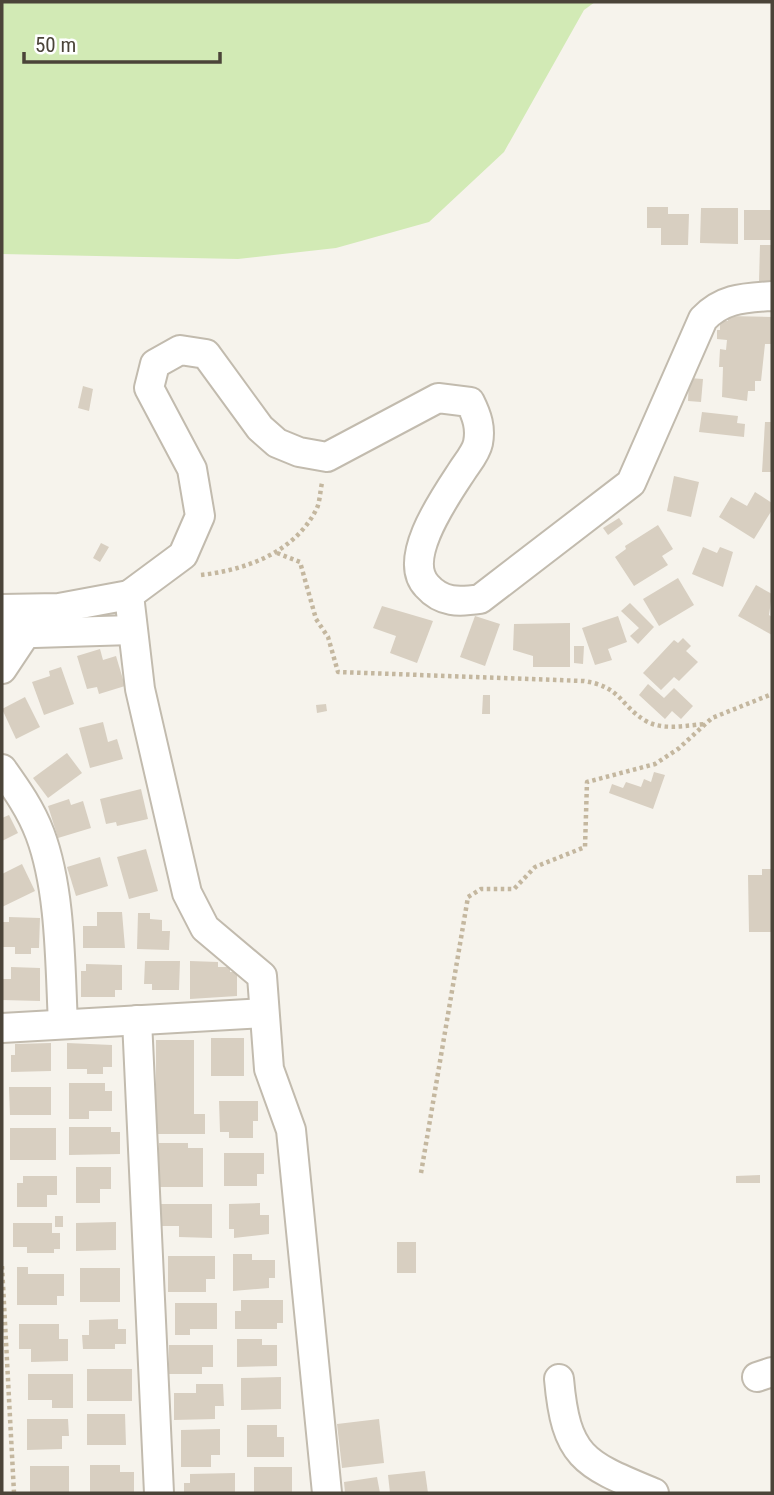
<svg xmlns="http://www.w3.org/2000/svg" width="774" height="1495" font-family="'Roboto Condensed',sans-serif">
	<rect width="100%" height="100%" fill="#f6f3ec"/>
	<polygon fill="#d2eab5" points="2,2 595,2 584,10 504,152 429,222 336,248 238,259 2,254"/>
	<g fill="#d8cfc1">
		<polygon points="647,207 668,207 668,214 689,214 688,245 661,245 661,228 647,228"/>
		<polygon points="701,208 738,208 738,244 700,243"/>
		<rect x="744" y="210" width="28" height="30"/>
		<polygon points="760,245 772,245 772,282 759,282"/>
		<polygon points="728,316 772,317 771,344 765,344 761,381 755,381 755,391 748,391 747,401 722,397 723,367 719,367 720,349 726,350 727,340 717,339 717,330 720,330 720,321 728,321"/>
		<polygon points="689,378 703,379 701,402 688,401"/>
		<polygon points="83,386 93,389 89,411 78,408"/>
		<polygon points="702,412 738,416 737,423 745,424 744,437 699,432"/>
		<polygon points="765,422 772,422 772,472 762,472"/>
		<polygon points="674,476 699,482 691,517 667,511"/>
		<polygon points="755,492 772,503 772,510 754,539 719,517 731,497 747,506"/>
		<polygon points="619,518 623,524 608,535 603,528"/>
		<polygon points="658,525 673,549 662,556 668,565 634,586 615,557 626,549 625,546"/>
		<polygon points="101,543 109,547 100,562 93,558"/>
		<polygon points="703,547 717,553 720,547 733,552 723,587 692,574"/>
		<polygon points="678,578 694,605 659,626 643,599"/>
		<polygon points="756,585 772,594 769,615 772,617 772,635 738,616"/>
		<polygon points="630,603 654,627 638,644 630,636 639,628 621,611"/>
		<polygon points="382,606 433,621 417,663 390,653 396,636 373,628"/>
		<polygon points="475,616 500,624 485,666 460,657"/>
		<polygon points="618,616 627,642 608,649 612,660 595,665 582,628"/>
		<polygon points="570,623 570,667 533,667 533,656 513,650 514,624"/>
		<polygon points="683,638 691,646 686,651 698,662 679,681 674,677 661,690 643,673 674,640 678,643"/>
		<polygon points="574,646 584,646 583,664 574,663"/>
		<polygon points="100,649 103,660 116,656 125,686 99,694 97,687 87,689 77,656"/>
		<polygon points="61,667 74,704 44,715 32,682 50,676 49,671"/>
		<polygon points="648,684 664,698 674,688 693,706 681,719 672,711 665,719 639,695"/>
		<polygon points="483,695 490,695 490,714 482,714"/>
		<polygon points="25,697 40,727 16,739 2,709"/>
		<polygon points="326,704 327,711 317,713 316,705"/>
		<polygon points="103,722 108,742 117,739 123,759 90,768 79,728"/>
		<polygon points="67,753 82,773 48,798 33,778"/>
		<polygon points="654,772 665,775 653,809 609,793 612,784 623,788 626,782 641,787 644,779 651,782"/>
		<polygon points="141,789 148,819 117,826 116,822 106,824 100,799"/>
		<polygon points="69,799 71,805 83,801 91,828 58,838 48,806"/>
		<polygon points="9,815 18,833 2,841 2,818"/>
		<polygon points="146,849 158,891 129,899 117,857"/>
		<polygon points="100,857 108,886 76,896 67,867"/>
		<polygon points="22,864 35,891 2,907 2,874"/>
		<polygon points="762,869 772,869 772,932 749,932 748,875 762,875"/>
		<polygon points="97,912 122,912 125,948 83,948 83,926 97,926"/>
		<polygon points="138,913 150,913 150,919 162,920 162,931 170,931 169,950 137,949"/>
		<polygon points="9,917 40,918 39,948 31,948 31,954 15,954 15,947 2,947 2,922 9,922"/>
		<polygon points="145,961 180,961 179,990 152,990 152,984 144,984"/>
		<polygon points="190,961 218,962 218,967 230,967 230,972 237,972 237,996 190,999"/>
		<polygon points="86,964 122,965 122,990 115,990 115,997 81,997 81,971 86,971"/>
		<polygon points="11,967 40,968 40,1001 2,1000 2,979 11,979"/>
		<rect x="211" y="1038" width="33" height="38"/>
		<polygon points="156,1040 194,1040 194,1114 205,1114 205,1134 156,1134"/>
		<polygon points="51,1043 51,1071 11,1072 11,1055 15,1055 15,1044"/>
		<polygon points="67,1043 112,1045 112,1067 103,1067 103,1074 87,1074 87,1069 67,1069"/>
		<polygon points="69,1083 105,1083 105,1091 112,1091 112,1111 89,1111 89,1119 69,1119"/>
		<polygon points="9,1087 51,1087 51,1115 10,1115"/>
		<polygon points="219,1101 258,1101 258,1121 253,1121 253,1138 229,1138 229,1132 220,1132"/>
		<polygon points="69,1127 111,1127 111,1132 120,1132 120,1154 69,1155"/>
		<rect x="10" y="1128" width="46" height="32"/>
		<polygon points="159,1143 188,1143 188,1148 203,1148 203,1187 155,1187 155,1148 159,1148"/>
		<polygon points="224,1153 264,1153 264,1174 257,1174 257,1186 224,1186"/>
		<polygon points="76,1167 111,1167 111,1189 100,1189 100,1203 76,1203"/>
		<polygon points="760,1175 760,1183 736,1183 736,1176"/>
		<polygon points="23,1176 57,1176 57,1195 47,1195 47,1207 17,1207 17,1183 23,1183"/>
		<polygon points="260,1203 260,1215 269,1215 269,1234 234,1238 234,1229 229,1229 229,1204"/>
		<polygon points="155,1204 212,1204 212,1238 179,1237 179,1226 161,1226 161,1212 155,1212"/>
		<rect x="55" y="1216" width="8" height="11"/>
		<polygon points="116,1222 116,1250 76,1251 76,1223"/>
		<polygon points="13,1223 52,1223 52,1233 60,1233 60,1249 54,1249 54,1253 27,1253 27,1247 13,1247"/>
		<rect x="397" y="1242" width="19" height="31"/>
		<polygon points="233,1254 252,1254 252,1260 275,1260 275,1278 269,1278 269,1288 233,1291"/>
		<polygon points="168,1256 215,1256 215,1279 206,1279 206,1292 168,1292"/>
		<polygon points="17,1267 28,1267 28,1274 64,1274 64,1296 57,1296 57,1305 17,1305"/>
		<rect x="80" y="1268" width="40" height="34"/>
		<polygon points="241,1300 283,1300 283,1323 277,1323 277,1329 235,1329 235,1311 241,1311"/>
		<polygon points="175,1303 217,1303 217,1329 190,1329 190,1335 175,1335"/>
		<polygon points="118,1319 118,1329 126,1329 126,1344 115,1344 115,1349 83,1349 82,1335 89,1335 89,1320"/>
		<polygon points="19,1324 59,1324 59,1339 68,1339 68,1361 31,1362 31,1349 19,1349"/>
		<polygon points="237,1339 262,1339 262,1345 277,1345 277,1366 237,1367"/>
		<polygon points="169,1345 213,1345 213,1367 202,1367 202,1374 169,1374"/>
		<rect x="87" y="1369" width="45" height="32"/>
		<polygon points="28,1374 73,1374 73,1408 52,1408 52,1400 28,1400"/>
		<polygon points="281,1377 281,1409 241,1410 241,1378"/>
		<polygon points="196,1384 223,1384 224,1406 215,1406 215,1419 174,1420 174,1393 196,1393"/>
		<polygon points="87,1414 125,1414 126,1445 87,1445"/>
		<polygon points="27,1419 68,1419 69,1436 62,1436 62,1449 27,1450"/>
		<polygon points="379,1419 384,1463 342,1468 337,1424"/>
		<polygon points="247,1425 277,1425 277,1437 284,1437 284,1457 247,1457"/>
		<polygon points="220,1429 220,1455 211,1455 211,1467 181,1467 181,1430"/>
		<polygon points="90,1465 120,1465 120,1472 134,1472 134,1493 90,1493"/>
		<rect x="30" y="1466" width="39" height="27"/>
		<rect x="254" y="1467" width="38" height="26"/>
		<polygon points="425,1471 428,1493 390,1493 388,1475"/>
		<polygon points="235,1473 235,1493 184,1493 184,1483 190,1483 190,1474"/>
		<polygon points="377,1477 380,1493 345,1493 344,1482"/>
	</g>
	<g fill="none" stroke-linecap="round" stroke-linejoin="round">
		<defs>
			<g id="street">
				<polyline points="2,609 59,608 129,595"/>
				<polyline points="2,634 132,630"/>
				<polyline points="2,669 26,633"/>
				<path d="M2 769C17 790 31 810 40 834 61 890 60 965 63 1024"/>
				<polyline points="137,1020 159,1493"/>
				<polyline points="2,1028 263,1013"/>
				<polyline points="757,1377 772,1372"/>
				<path d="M559 1379C566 1458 584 1464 654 1493"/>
				<path d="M327 1493 291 1130 269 1069 262 976 205 928 187 893 140 689 129 595 183 555 200 516 192 469 149 388 155 364 180 350 206 354 260 428 277 443 299 452 327 457 438 398 470 402C477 416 481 428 478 443 476 453 467 463 462 471 445 497 401 559 427 586 442 603 459 602 480 599L631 483 703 319C723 298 744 298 772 296"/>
			</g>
		</defs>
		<use href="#street" stroke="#c2bbae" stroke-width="32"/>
		<g stroke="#c4b79f" stroke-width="4.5" stroke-dasharray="3.5 3.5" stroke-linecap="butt">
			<path d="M277 553 300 562 316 619 328 637 338 672 584 681C622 687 619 705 646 721 663 731 688 725 706 724"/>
			<path d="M201 575C245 570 294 553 316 510 320 503 320 491 322 483"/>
			<polyline points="421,1173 468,897 481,889 514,889 535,867 585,847 587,782 655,764 678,749 712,718 772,694"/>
			<polyline points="2,1266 14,1493"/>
		</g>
		<use href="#street" stroke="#fff" stroke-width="28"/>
	</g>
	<rect width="774" height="1495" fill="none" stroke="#4b4439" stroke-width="7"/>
	<path d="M24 52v10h196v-10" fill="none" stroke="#4b4439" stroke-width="3.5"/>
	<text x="35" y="52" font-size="21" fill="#4b4439" stroke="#ffffff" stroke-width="5" paint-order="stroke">50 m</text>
</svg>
